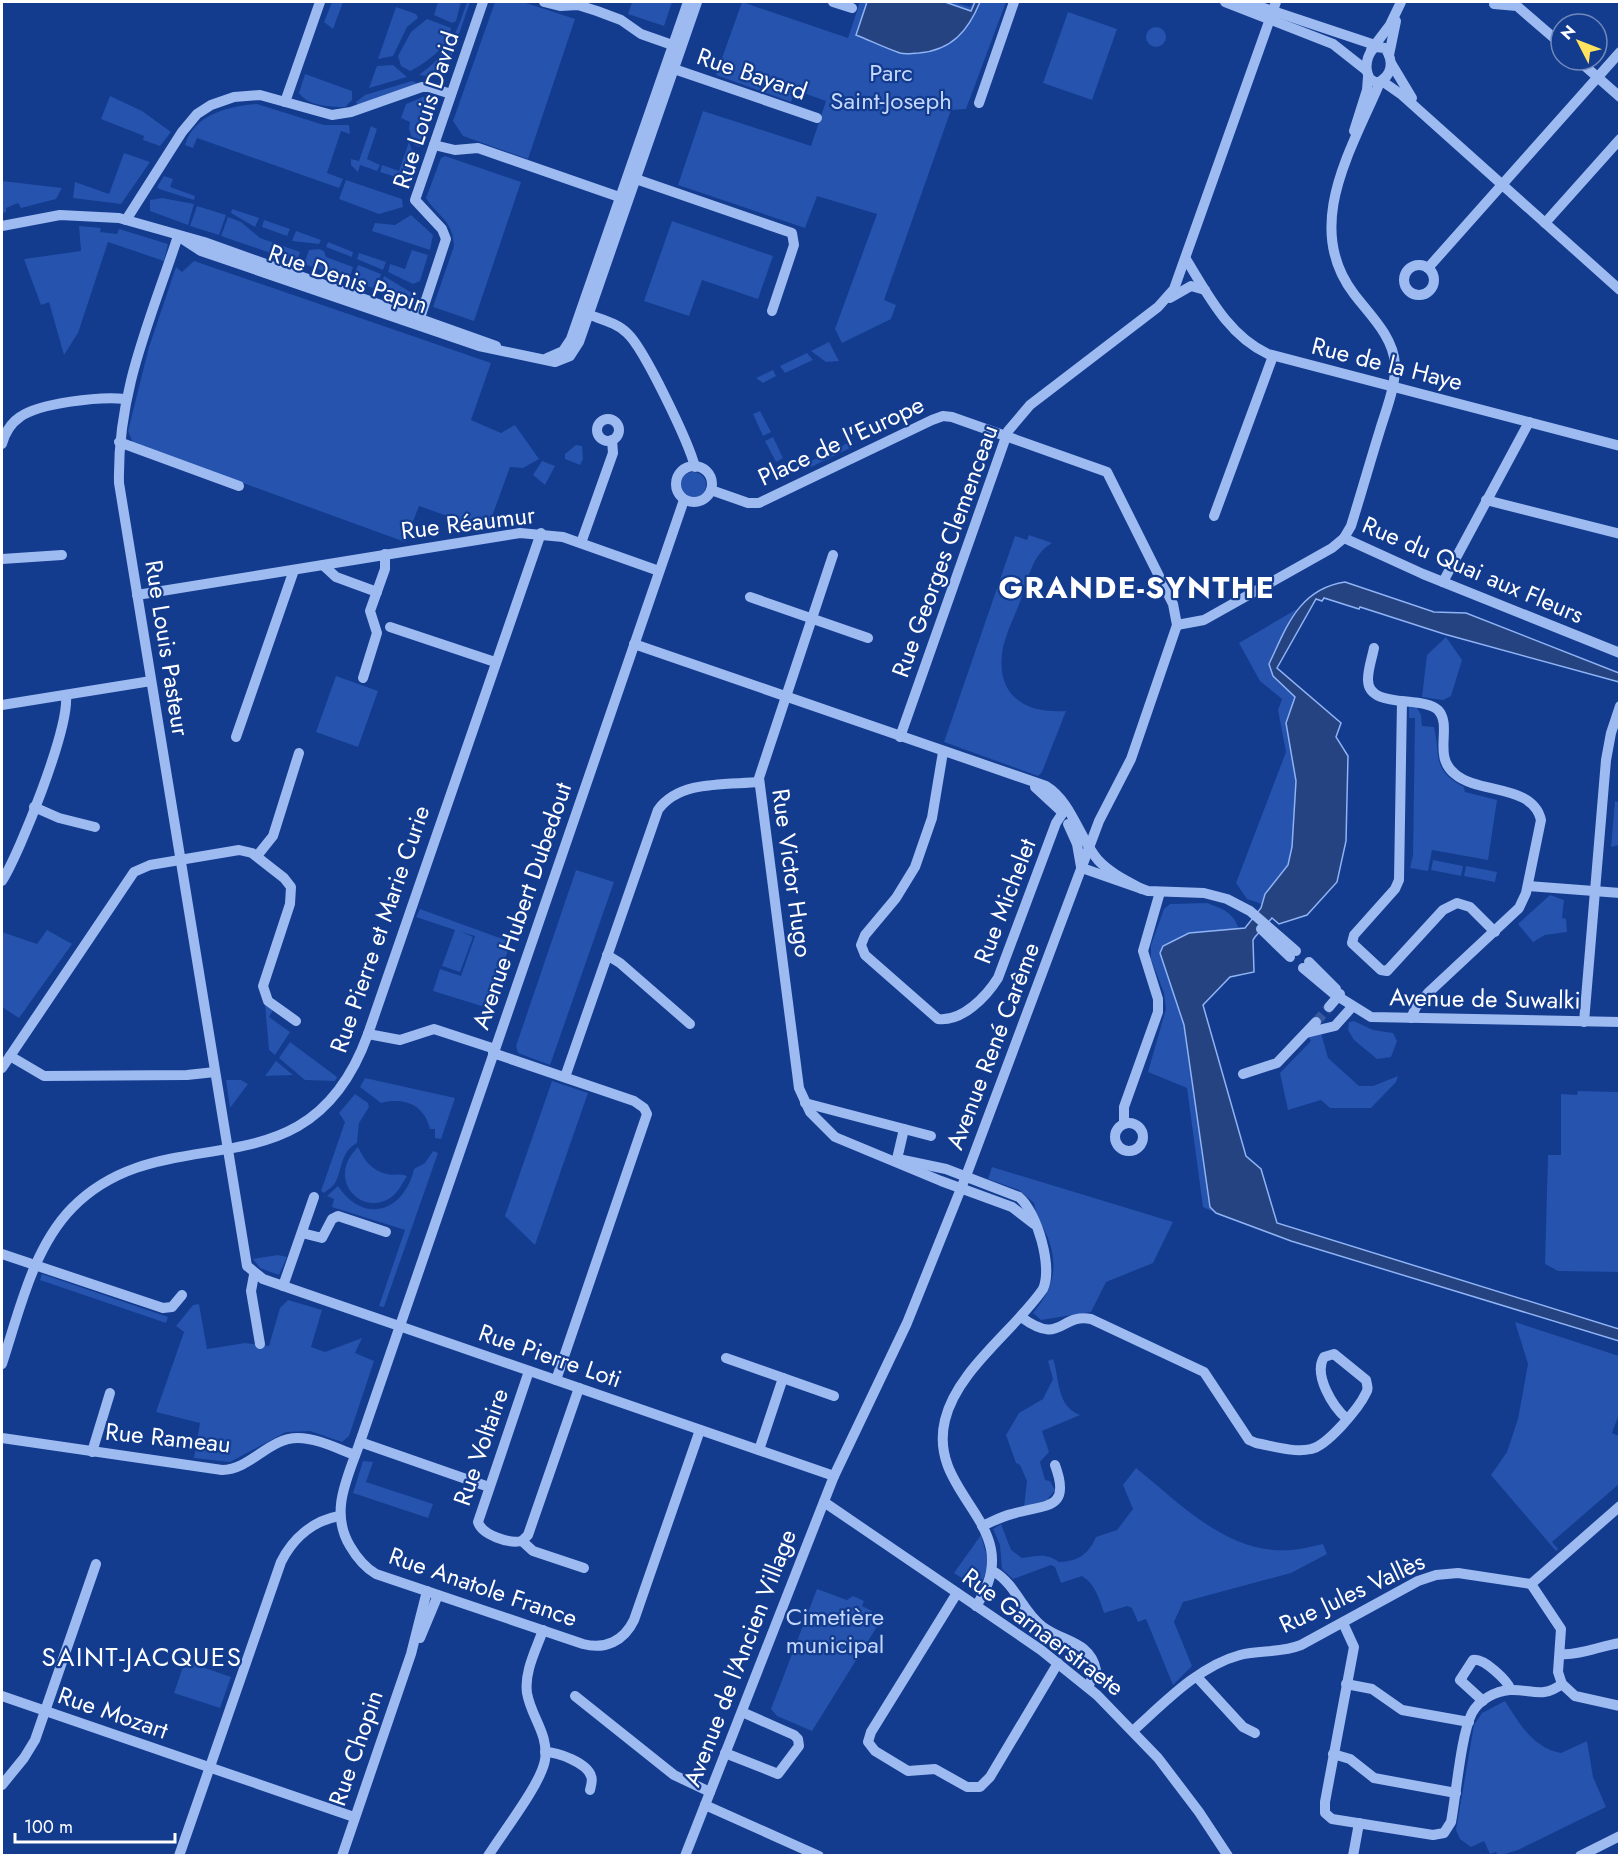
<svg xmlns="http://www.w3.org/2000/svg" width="1621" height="1857" font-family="Jost,sans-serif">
	<rect width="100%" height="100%" fill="#133b8e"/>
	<g fill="#2553ad">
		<polygon points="332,2 343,2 333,29 324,22"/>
		<polygon points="438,2 461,2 456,21 452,23 434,15"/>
		<path d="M467 2H470L444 78 419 75C450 52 455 37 467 2Z"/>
		<polygon points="495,2 523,2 575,19 528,159 463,136 453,121"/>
		<polygon points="632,2 672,2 664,26 628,14"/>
		<polygon points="742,2 848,38 860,2 954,2 970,7 973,2 1006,2 966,109 951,110 884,300 896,305 891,319 842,343 835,329 877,214 817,196 805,228 678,185 703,111 811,146 826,101 795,90 791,102 716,75"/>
		<polygon points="396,7 416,14 418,18 407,27 393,56 378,59"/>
		<polygon points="1068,12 1117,29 1092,100 1043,83"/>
		<path d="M427 19 451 28C449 46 425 64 410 71L401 66 398 56 411 32Z"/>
		<circle cx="1156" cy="37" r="10"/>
		<polygon points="393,65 407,77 369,88 377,66"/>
		<path d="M305 74 352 91V100L345 107C330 107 308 106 299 93Z"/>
		<polygon points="412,81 419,84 358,106 356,102 365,95"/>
		<polygon points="110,96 142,111 171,132 160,146 143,140 144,136 101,119"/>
		<polygon points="423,97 431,97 436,101 420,147 414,145 409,129 410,122 401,118 406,104"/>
		<path d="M257 104 324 125H349L350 134 341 131 327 173 343 179 339 188 197 138 193 148 185 145C194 114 230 106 257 104Z"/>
		<polygon points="371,126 377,129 367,159 380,165 377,171 360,165 358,172 351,165 351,159 359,161"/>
		<polygon points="409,142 412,150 417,153 409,181 404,185 400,184 402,179 380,172 382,165 399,171"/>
		<polygon points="124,153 150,162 121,204 73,198 75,182 109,194"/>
		<path d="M445 156 521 182 474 321 433 307 454 246C453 220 438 217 426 198L441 158Z"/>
		<polygon points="164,176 173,179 170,187 195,196 194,200 159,189 157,187"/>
		<polygon points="346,180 402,199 403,207 379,214 339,199"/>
		<polygon points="2,181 62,188 56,199 21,208 18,203 6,208 6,212 2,213"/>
		<polygon points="162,198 194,204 188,225 150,211 150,200"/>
		<polygon points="197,206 226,215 219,235 190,226"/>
		<polygon points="232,209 259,218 255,227 231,213"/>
		<polygon points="411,215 433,235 430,250 372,231 375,223 395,225"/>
		<polygon points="228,217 241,222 260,238 300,252 297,262 221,236"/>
		<polygon points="264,220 290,229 287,236 262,227"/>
		<polygon points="672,221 773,256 758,299 702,280 689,316 644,301"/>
		<polygon points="79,226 101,228 100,232 117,234 119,229 168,244 164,261 108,242 78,333 64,355 49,302 41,305 24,259 81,251"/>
		<polygon points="296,231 321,240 319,244 292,241"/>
		<polygon points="328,242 353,252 352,257 326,247"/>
		<polygon points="319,249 324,251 326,257 353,267 349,280 304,264 309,250"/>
		<polygon points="412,250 428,255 420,281 413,284 388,272 390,264 405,269"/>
		<polygon points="359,253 386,262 383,270 357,259"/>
		<polygon points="194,261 491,363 471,420 501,433 515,425 539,459 523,468 510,467 487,530 419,506 405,542 133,443 128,431 149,347 176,267 182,272"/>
		<polygon points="358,265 381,274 376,289 352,281"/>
		<polygon points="384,276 412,293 412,299 407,301 379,290"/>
		<polygon points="829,342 839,361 826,362 811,351"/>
		<polygon points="807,353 813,360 785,373 780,366"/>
		<polygon points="773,370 776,376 763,383 756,378"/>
		<polygon points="760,411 771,432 763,436 753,414"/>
		<polygon points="773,437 783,458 776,462 765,441"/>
		<polygon points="850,442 852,447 811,467 809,462"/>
		<polygon points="576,445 582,446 583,459 580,465 565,459 565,454"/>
		<polygon points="542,461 555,466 545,485 533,475"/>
		<circle cx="693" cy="485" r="13"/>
		<path d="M1029 535 1052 543C1031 555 1028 581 1020 602 1014 618 1004 637 1002 654 997 698 1028 714 1066 711L1042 772 1038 776 944 742 1015 536 1027 540Z"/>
		<polygon points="1297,609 1269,664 1273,676 1295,697 1286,723 1296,781 1292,847 1288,865 1265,894 1262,904 1247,899 1236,883 1286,752 1278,710 1282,699 1260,681 1239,643"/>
		<polygon points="1446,637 1462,660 1451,696 1443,700 1422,697 1427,655"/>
		<polygon points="336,676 378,691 358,747 316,732"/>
		<path d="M1409 706H1416L1421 715 1422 726 1434 727C1441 756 1431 770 1464 787L1465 792 1497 800 1488 860 1432 850 1428 871 1410 868 1413 855 1415 718H1409Z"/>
		<polygon points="1615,801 1620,803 1619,845 1611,847"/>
		<polygon points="1433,860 1463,866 1461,876 1431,870"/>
		<polygon points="1466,866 1497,872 1495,882 1464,876"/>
		<polygon points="576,870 614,882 550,1065 518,1053 516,1046"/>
		<polygon points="1550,895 1564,900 1562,918 1566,919 1567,932 1545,935 1533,942 1518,924"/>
		<path d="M1207 903C1223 909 1233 912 1239 929L1189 933 1160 953 1184 1025 1209 1202 1216 1213 1203 1207 1187 1088 1148 1072 1166 1009 1164 993 1151 959V945L1164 909 1170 904Z"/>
		<polygon points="420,909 511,942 488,1008 433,991 440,969 461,976 475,936 461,932 473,937 460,972 442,966 455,930 416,917"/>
		<polygon points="47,930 72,944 19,1018 2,1007 2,932 37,944"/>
		<polygon points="265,1004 273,1010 269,1017 290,1032 275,1055 269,1050"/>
		<polygon points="1354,1021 1373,1030 1393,1033 1397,1041 1391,1057 1377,1059 1354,1040 1348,1030 1349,1022"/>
		<polygon points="1321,1033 1328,1058 1359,1086 1373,1086 1398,1076 1396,1082 1371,1108 1330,1108 1321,1100 1288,1110 1280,1073 1311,1041 1308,1036"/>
		<polygon points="290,1042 337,1077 335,1081 305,1080 279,1058"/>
		<polygon points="276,1061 293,1075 265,1076"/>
		<path d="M365 1078 455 1098 441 1139 435 1138V1129H430C424 1105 405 1097 381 1103L360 1087Z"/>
		<polygon points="226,1080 241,1080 248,1084 230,1108"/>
		<polygon points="552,1081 588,1093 535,1245 505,1216"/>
		<polygon points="1578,1091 1619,1092 1619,1272 1558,1271 1545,1264 1548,1155 1561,1155 1561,1094 1577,1095"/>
		<path d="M355 1094 368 1103 369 1107 359 1123 357 1143C340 1152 343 1169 335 1183 333 1187 327 1190 324 1193L321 1191 345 1122 339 1113Z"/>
		<path d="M358 1147C364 1160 372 1171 387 1174 394 1176 400 1173 407 1176 402 1184 398 1193 390 1198 362 1217 325 1179 358 1147Z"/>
		<path d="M433 1151 438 1153 384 1307 379 1306 405 1230 332 1207 334 1199 327 1196 338 1186C364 1225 404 1212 414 1169L425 1163Z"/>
		<path d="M992 1167 1173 1222 1153 1263 1106 1282 1091 1312 1041 1320 1033 1313C1053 1289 1059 1268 1048 1238 1043 1226 1036 1216 1034 1203L1019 1190 988 1179Z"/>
		<polygon points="278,1255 287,1257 279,1275 260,1268 253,1259"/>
		<polygon points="42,1274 168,1317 166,1323 40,1280"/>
		<polygon points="288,1300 322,1310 311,1347 325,1352 362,1338 355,1353 374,1361 349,1436 342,1442 310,1431 286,1432 230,1462 194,1458 200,1423 156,1412 184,1332 176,1326 193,1305 199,1304 207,1349 245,1343 269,1346 280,1308"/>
		<polygon points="1515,1322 1619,1356 1619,1414 1612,1433 1619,1436 1619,1484 1552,1542 1558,1549 1556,1551 1491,1475 1507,1452 1518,1419 1528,1364"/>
		<path d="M1053 1359C1060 1379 1056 1406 1080 1415L1042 1431 1049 1452 1040 1462 1045 1480 1050 1481 1055 1490 1047 1500 1024 1507 1027 1481 1020 1465 1016 1463 1006 1435 1019 1413 1043 1399 1053 1379 1048 1361Z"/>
		<polygon points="363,1461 373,1462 366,1482 433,1504 428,1518 353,1493"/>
		<path d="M1136 1468C1181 1504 1228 1555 1291 1550 1302 1549 1313 1546 1323 1544L1327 1554 1291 1573 1183 1602 1174 1622 1192 1666 1173 1685 1146 1619 1138 1622 1132 1608 1127 1606 1104 1613C1099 1599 1096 1585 1082 1576L1061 1583 1055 1567 1051 1565 1013 1579 1002 1569 1000 1545 993 1529 1001 1524 1011 1550 1022 1558C1037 1556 1046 1553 1059 1562 1078 1561 1088 1555 1096 1537L1117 1530 1133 1509 1123 1485Z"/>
		<polygon points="981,1535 989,1564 979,1590 954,1573"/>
		<polygon points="817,1589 847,1600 853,1596 864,1601 862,1606 872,1611 871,1613 878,1620 876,1623 878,1625 812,1731 777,1716 771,1709"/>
		<polygon points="185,1661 231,1677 220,1708 174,1693"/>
		<path d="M1505 1701C1519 1723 1533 1748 1561 1753L1587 1741 1593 1777 1606 1807 1518 1850 1498 1856 1496 1852 1490 1854 1484 1841 1471 1847 1460 1839 1456 1830 1474 1725 1482 1713Z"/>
	</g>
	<g fill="#254381" stroke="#8fb3f4" stroke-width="1.5">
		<path d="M867 2H945L971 11 975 2H980C968 31 952 50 919 53 912 53 907 55 900 53 885 48 871 41 856 35Z"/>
		<path d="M1345 582 1434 612 1466 613 1619 673V682L1444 634 1360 607 1359 609 1324 598 1322 601 1316 599 1277 668 1341 723 1336 737 1348 756 1346 841 1337 882 1307 915 1279 924 1272 918 1255 937 1253 940 1254 972 1230 977 1203 1005 1246 1156 1261 1169 1277 1223 1619 1329V1341L1291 1241 1216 1213 1210 1207 1184 1025 1160 953 1163 946 1189 933 1245 928 1261 908 1265 894 1288 865 1292 847 1296 781 1286 723 1295 697 1273 676 1269 664C1287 626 1299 589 1345 582Z"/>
	</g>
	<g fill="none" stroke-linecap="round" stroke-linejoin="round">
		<polyline stroke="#36589f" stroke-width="10" stroke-dasharray="10 5" stroke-linecap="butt" points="1316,1022 1329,1007"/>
		<g stroke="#9dbaf1" stroke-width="10">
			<polyline points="544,2 560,6 578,5 597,11 621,20 641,34 678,47"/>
			<polyline points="833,2 852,8"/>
			<polyline points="1225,2 1333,44 1366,70"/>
			<polyline points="1246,2 1381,47"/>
			<polyline points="1494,4 1517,6 1561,44"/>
			<path d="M1375 47 1385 48C1394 61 1393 76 1377 83L1370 79C1364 69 1366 55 1375 47Z"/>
			<polyline points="1371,50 1390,25 1401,2"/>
			<polyline points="1389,55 1396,21"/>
			<polyline points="1578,60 1620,97"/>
			<polyline points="1391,63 1412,98"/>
			<polyline points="674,69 817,118"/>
			<polyline points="1382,81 1402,95 1620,290"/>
			<polyline points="285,102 320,2"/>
			<polyline points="979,103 1014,2"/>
			<polyline points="1354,131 1367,90 1368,77"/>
			<polyline points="434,145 455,150 478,148 625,199"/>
			<polyline points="630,177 792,233 794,245 772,311"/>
			<polyline points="126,220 182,132 197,114 211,105 234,97 260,95 332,115 351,112 422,87 429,87 451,94"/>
			<polyline points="1545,223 1620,139"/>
			<polyline points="2,226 60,215 119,218 204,242 496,346"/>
			<path d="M178 236C150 321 117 392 119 483L247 1266 263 1279 834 1476"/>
			<polyline points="178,236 201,251 479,346 555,362 570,356 579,342 697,2"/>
			<path d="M1186 259C1208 295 1228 335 1268 354L1620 446"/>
			<circle cx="1419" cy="280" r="15"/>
			<polyline points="1428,268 1620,52"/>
			<polyline points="1170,298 1191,286 1205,290"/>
			<path d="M585 313C599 319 616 322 627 333 644 348 689 443 695 467"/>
			<polyline points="418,324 446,239 442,229 415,200 483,2"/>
			<polyline points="547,358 563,351 571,339 688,2"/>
			<circle cx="608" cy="430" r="11"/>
			<polyline points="119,442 239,486"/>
			<path d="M2 444C5 433 11 423 20 417 39 403 101 396 125 399"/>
			<circle cx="694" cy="484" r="18"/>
			<path d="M684 500 360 1442C348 1477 329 1511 350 1546 357 1558 364 1567 376 1574L583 1644C605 1650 624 1641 634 1620L700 1430"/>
			<polyline points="1486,500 1620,534"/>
			<polyline points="1214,516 1273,356"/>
			<polyline points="1344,538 1423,574 1620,653"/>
			<polyline points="581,543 613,453 612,440"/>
			<polyline points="833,555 759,778 799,1088 810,1112 835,1137 941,1181 1012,1207 1034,1224"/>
			<polyline points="2,559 62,555"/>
			<polyline points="323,565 336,577 377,592"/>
			<polyline points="1443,582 1529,422"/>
			<polyline points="137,595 520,533 563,537 659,571"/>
			<polyline points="750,597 868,638"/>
			<path d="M1177 625 1204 620 1332 548 1344 538 1351 526C1361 494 1370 462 1380 430 1386 410 1396 386 1395 364 1393 336 1370 315 1354 294 1302 226 1352 149 1380 82"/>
			<polyline points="390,627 495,662"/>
			<path d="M634 644 1046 786C1072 802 1079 838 1098 860 1110 873 1127 881 1142 889"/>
			<path d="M1374 648C1372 658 1368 669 1368 679 1367 710 1423 695 1438 710 1453 726 1432 756 1455 774 1478 794 1533 784 1541 820L1526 893 1519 908 1428 993 1416 1007 1411 1018"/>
			<polyline points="363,678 377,633 370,611 385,569 385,554"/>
			<polyline points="1402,701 1399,880 1395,889 1354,935 1352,943 1381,970 1387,971 1443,910 1457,903 1470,907 1495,932"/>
			<polyline points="2,705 151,681"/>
			<polyline points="236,737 294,570"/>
			<polyline points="900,737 1008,431 1030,405 1158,307 1174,289 1276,2"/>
			<path d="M943 752 932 818 915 867 896 898 865 935 861 945 865 955 938 1019C962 1022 986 997 998 978L1056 823 1066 808"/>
			<polyline points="1035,787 1061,811"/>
			<polyline points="34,807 59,818 95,827"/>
			<polyline points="1068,824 1077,844 1081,867"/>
			<polyline points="257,856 273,836 299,753"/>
			<polyline points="1082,868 1148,891 1204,893 1227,899 1250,911 1296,951"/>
			<path d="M2 881C21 850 69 729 66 696"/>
			<polyline points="1528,886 1620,893"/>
			<polyline points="1261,929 1290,957"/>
			<polyline points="607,955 620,963 690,1024"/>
			<polyline points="1309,962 1336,989"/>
			<polyline points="1303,968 1334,994 1371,1017 1620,1022"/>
			<polyline points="1329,1007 1340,994"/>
			<polyline points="1584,1022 1606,760 1611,733 1620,706"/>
			<polyline points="1306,1033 1335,1026 1352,1007"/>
			<polyline points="368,1034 400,1040 434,1029 495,1049"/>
			<polyline points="493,1053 634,1101 644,1108 647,1114 556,1380"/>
			<polyline points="10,1056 44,1076 187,1075 215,1072"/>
			<polyline points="2,1068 134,872 150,865 239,850 252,853 284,878 291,887 290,904 263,986 268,1001 296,1021"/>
			<polyline points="1243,1074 1277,1063 1316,1022"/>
			<path d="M565 1077 658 810C679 780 726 785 759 782"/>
			<polyline points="805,1103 931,1136"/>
			<circle cx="1129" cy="1137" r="14"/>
			<polyline points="1124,1124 1124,1107 1158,1012 1158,999 1143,951 1160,892"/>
			<polyline points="897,1159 904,1129"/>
			<path d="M903 1160 946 1169 1019 1197C1037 1212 1053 1267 1043 1289 1014 1331 957 1370 945 1420 926 1497 1031 1525 976 1606"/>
			<polyline points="302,1233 322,1238 332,1219 338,1216 386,1232"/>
			<polyline points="2,1254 163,1308 172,1307 182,1295"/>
			<polyline points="254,1275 251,1291 260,1344"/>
			<polyline points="283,1286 314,1197"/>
			<path d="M1021 1317C1062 1347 1059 1313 1091 1319L1204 1372 1249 1440 1256 1443C1273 1446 1294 1453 1311 1449 1327 1446 1359 1408 1366 1393 1369 1389 1367 1385 1366 1380L1334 1354 1324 1357C1313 1375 1333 1407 1347 1419"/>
			<polyline points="726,1358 834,1396"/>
			<path d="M2 1364C19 1312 33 1248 72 1208 167 1111 307 1203 368 1034L541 533"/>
			<path d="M2 1438 222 1470C252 1469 268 1438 298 1438 317 1438 338 1449 355 1455"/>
			<polyline points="360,1442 489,1487"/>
			<polyline points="759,1450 783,1378"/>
			<polyline points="92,1452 110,1393"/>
			<polyline points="824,1502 1041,1650 1097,1695 1158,1758 1199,1812 1228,1856"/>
			<path d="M982 1526C992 1522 1002 1516 1012 1514 1045 1504 1072 1511 1055 1465"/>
			<path d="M522 1541C509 1544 482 1535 478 1522L529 1371"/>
			<polyline points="522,1541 528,1535 579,1388"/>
			<polyline points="522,1541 533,1551 584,1568"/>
			<path d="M993 1571C1017 1585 1022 1612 1043 1627 1063 1642 1090 1641 1096 1670L1088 1687"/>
			<polyline points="1531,1584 1561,1629 1558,1672 1562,1684 1575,1696 1620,1706"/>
			<polyline points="1531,1584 1620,1506"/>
			<polyline points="957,1593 871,1732 868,1742 875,1751 908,1771 935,1769 967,1787 980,1787 990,1777 1058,1663"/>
			<path d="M1343 1623 1354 1647 1325 1802V1813L1332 1819 1433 1835 1444 1833 1451 1822C1456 1796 1461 1734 1472 1713 1479 1700 1495 1691 1510 1690 1532 1689 1542 1699 1562 1684"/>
			<polyline points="420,1638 438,1595"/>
			<path d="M1560 1654C1578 1656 1600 1646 1620 1643"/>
			<polyline points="1197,1677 1243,1727 1255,1733"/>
			<polyline points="1346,1684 1372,1689 1402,1710 1469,1722"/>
			<polyline points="2,1696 354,1817"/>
			<polyline points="575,1696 674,1775 710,1792"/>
			<path d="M1483 1701 1460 1680 1473 1660C1484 1658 1507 1680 1511 1690"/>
			<path d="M1134 1730C1165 1702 1199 1666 1240 1655 1260 1650 1281 1653 1301 1645L1418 1581 1436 1575 1458 1573 1531 1584"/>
			<path d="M545 1752C558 1752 587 1763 591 1776 593 1780 591 1786 590 1790"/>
			<polyline points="725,1753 778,1774 799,1746 798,1739 794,1735 742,1712"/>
			<polyline points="1333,1754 1350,1759 1374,1778 1456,1793"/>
			<polyline points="2,1785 24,1758 35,1740 96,1564"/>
			<polyline points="705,1805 819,1856"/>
			<path d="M179 1856 281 1562C293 1538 313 1521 339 1516"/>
			<polyline points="342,1856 411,1654 427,1591"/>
			<path d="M488 1856C503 1832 541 1784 545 1760 549 1734 531 1717 527 1693 524 1672 536 1650 543 1630"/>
			<polyline points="685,1856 834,1476 907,1323 966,1176 1099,821 1131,759 1177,625 1173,604 1107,472 952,417 943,416 932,420 759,503 748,503 711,490"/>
			<polyline points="1353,1856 1359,1823"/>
			<polyline points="1580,1856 1620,1836"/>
		</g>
	</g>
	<g text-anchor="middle" stroke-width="4.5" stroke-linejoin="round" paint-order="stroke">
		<g font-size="24" fill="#c4d7fc" stroke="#133b8e">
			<text x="891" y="81">Parc<tspan x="891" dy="28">Saint-Joseph</tspan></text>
			<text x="835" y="1625">Cimetière<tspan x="835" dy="28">municipal</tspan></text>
		</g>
		<g font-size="24" fill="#fff" stroke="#133b8e">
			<text transform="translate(752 74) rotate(19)" y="8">Rue Bayard</text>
			<text transform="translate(426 110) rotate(-72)" y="8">Rue Louis David</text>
			<text transform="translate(348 279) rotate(19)" y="8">Rue Denis Papin</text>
			<text transform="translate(1387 364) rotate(14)" y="8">Rue de la Haye</text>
			<text transform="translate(841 441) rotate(-25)" y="8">Place de l'Europe</text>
			<text transform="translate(468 523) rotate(-7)" y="8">Rue Réaumur</text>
			<text transform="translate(945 551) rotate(-70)" y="8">Rue Georges Clemenceau</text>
			<text transform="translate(1473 570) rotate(23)" y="8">Rue du Quai aux Fleurs</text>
			<text transform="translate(167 648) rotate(81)" y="8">Rue Louis Pasteur</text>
			<text transform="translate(792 873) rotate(82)" y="8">Rue Victor Hugo</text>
			<text transform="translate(1005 901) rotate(-69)" y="8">Rue Michelet</text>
			<text transform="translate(522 906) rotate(-71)" y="8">Avenue Hubert Dubedout</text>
			<text transform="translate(380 929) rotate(-71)" y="8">Rue Pierre et Marie Curie</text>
			<text transform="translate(1485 999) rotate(1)" y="8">Avenue de Suwalki</text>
			<text transform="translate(993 1046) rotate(-69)" y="8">Avenue René Carême</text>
			<text transform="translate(550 1356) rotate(19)" y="8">Rue Pierre Loti</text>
			<text transform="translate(168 1438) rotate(6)" y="8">Rue Rameau</text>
			<text transform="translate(481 1447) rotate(-71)" y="8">Rue Voltaire</text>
			<text transform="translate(483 1587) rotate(19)" y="8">Rue Anatole France</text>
			<text transform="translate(1352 1593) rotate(-25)" y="8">Rue Jules Vallès</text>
			<text transform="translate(1043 1632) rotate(37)" y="8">Rue Garnaerstraete</text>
			<text transform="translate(740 1658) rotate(-69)" y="8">Avenue de l'Ancien Village</text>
			<text transform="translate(113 1713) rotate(19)" y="8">Rue Mozart</text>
			<text transform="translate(356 1748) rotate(-71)" y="8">Rue Chopin</text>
		</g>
		<g font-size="26" letter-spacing="1.5" fill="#fff" stroke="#133b8e">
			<text x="142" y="1666">SAINT-JACQUES</text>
		</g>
		<g font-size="30" font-weight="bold" letter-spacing="1.5" fill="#fff" stroke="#133b8e">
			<text x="1137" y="598">GRANDE-SYNTHE</text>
		</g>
	</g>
	<rect width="1621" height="1857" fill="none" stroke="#ffffff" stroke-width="6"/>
	<g transform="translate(1579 42) rotate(312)"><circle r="28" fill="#133b8e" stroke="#7189bb" stroke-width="1.5"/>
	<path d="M0-4.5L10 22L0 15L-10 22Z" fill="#ffe25d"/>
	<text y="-9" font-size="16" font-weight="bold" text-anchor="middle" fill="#ffffff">N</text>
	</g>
	<path d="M15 1833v9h160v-9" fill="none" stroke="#ffffff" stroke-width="3"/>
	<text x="24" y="1833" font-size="18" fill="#ffffff" stroke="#133b8e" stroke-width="4.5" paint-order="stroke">100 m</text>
</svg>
